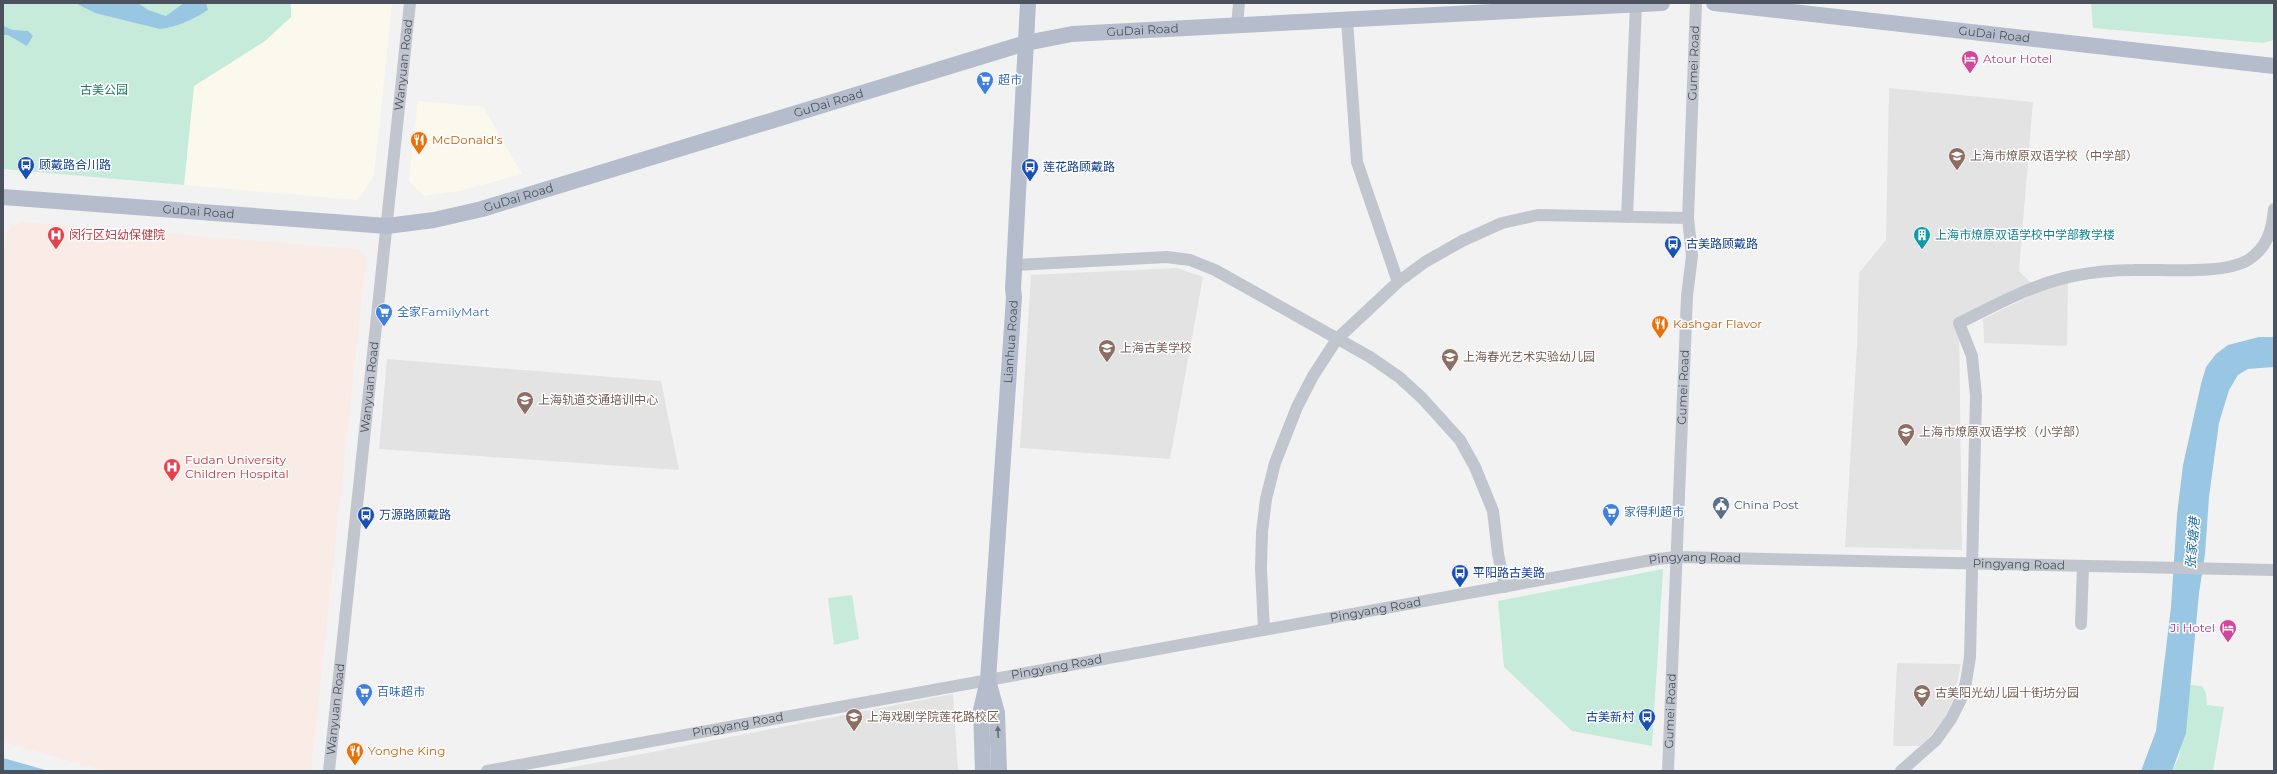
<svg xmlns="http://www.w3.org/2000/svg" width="2277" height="774" font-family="Montserrat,'Noto Sans SC',sans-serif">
	<rect width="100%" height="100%" fill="#f3f2f2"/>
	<g fill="#fbf9ee">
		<polygon points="291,3 392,3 374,176 358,200 184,185 194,86 265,41 291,17"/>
		<polygon points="418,101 483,107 522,174 459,191 424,196 409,181"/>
	</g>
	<g fill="#e4e3e3">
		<polygon points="1889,88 2033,102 2019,271 2035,287 1959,323 1962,550 1845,547 1857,344 1859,273 1886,240"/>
		<polygon points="1177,268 1203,277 1170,459 1020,448 1031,275"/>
		<polygon points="2068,283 2067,346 1984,343 1983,319 2042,290"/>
		<polygon points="387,359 661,381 679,470 379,449"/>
		<polygon points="1897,663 1961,664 1954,698 1944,718 1928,739 1919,746 1893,746"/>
		<polygon points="953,694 958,771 553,771"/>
	</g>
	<polygon fill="#f9ebe6" points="22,222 357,249 363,252 366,258 311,771 105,771 3,742 3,257 6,234 12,226"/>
	<g fill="#c6ebdb">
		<polygon points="3,3 291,3 291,17 265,41 194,86 184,185 3,169"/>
		<polygon points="2091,3 2274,3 2274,40 2263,43 2093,28"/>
		<polygon points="1663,569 1652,746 1572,731 1504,667 1498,601"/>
		<polygon points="852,595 859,639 834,645 828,598"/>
		<polygon points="2190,685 2202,686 2206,693 2207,705 2224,707 2213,771 2172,771 2179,757"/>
	</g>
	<g fill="#99c6e3">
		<path d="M75 3H138L148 10 166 16 184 3H206L208 10C194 19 177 27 160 29L95 13Z"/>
		<polygon points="3,26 13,30 28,31 33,36 27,46 8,35 3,35"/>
		<polygon points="2259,337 2274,337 2274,367 2248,369 2238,375 2229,390 2219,423 2209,497 2205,554 2199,593 2186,733 2172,771 2141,771 2156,731 2171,607 2177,515 2183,465 2201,384 2206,367 2216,354 2228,345"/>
		<polygon points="3,758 49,771 3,771"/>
	</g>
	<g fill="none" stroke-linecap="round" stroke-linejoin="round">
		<g stroke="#c1c6ce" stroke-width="12">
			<polyline points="1347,20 1357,162 1398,282"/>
			<polyline points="1237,26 1239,3"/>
			<polyline points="1627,217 1636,5"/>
			<polyline points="1015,265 1167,257 1190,260 1215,270 1370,357 1399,377 1422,398 1460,440 1475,467 1493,511 1498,554 1505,587"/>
			<polyline points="2081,624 2083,566"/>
			<polyline points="1264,630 1261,568 1262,532 1266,499 1275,463 1297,407 1313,376 1337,339 1398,282 1425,262 1462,241 1502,223 1538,215 1688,218"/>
			<path id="s1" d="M329 771 410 3"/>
			<path id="s2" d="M487 771C876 698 1267 630 1657 559L1677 557 2274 570"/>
			<path id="s3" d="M1668 771 1687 296 1692 256 1688 218 1696 3"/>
			<path d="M1901 771 1936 740 1951 719 1961 699 1966 682 1970 657 1976 396 1972 356 1959 323C1996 305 2033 284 2073 276 2093 272 2113 270 2134 270 2162 269 2224 275 2248 260 2267 248 2272 231 2274 209"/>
		</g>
		<g stroke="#b5bdcc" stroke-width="16">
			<path id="s4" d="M1714 3 2274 66"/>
			<path id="s5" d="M3 197 387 226 434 220 482 209 1026 43 1072 34 1662 3"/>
			<polyline points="989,684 997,713 999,771"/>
			<path id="s6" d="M983 771 981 710 988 680 1014 297 1013 289 1028 3"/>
		</g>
	</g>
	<defs><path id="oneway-solid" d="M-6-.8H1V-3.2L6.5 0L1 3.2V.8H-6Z"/></defs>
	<use fill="#666d79" href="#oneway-solid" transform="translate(998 732) rotate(-93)"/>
	<defs>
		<symbol id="hotel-pin" viewBox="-11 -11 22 30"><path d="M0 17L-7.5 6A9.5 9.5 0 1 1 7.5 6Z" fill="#d1479c" stroke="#fff"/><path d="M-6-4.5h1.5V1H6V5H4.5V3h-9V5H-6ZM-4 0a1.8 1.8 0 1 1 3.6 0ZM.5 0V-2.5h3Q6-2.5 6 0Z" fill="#fff"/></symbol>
		<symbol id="supermarket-pin" viewBox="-11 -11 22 30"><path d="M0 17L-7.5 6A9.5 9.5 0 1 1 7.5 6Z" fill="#3f7fe0" stroke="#fff"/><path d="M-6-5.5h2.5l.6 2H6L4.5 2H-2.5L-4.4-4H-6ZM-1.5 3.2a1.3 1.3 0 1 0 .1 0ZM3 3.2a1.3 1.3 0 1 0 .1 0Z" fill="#fff"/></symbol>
		<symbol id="restaurant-pin" viewBox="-11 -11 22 30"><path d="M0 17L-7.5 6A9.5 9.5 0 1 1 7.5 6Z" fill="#e8710a" stroke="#fff"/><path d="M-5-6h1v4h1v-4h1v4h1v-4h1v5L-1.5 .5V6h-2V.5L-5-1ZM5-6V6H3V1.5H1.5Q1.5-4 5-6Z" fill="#fff"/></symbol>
		<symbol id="school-pin" viewBox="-11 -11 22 30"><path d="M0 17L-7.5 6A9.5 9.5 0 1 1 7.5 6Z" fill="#8d6e63" stroke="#fff"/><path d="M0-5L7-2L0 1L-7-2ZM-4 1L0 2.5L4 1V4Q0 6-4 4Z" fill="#fff"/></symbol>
		<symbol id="bus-pin" viewBox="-11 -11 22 30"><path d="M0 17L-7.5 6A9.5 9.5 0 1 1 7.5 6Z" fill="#1a4fb4" stroke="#fff"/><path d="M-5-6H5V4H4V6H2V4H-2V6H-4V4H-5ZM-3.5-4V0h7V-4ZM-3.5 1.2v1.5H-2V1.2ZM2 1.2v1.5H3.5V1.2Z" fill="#fff"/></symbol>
		<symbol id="hospital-pin" viewBox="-11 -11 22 30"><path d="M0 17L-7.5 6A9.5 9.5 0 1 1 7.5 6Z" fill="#e0444e" stroke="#fff"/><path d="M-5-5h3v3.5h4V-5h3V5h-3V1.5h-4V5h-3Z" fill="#fff"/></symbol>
		<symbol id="building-pin" viewBox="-11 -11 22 30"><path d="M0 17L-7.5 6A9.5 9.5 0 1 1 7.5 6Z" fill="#0f9aa8" stroke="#fff"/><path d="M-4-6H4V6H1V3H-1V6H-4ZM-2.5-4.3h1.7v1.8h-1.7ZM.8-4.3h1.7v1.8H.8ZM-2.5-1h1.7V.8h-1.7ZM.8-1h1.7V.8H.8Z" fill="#fff"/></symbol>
		<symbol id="civic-pin" viewBox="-11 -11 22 30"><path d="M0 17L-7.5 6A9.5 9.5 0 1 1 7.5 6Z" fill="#5c6f8a" stroke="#fff"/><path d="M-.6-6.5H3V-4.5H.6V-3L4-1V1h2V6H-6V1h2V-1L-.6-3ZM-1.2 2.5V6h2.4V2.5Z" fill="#fff"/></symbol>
		<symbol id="university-pin" viewBox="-11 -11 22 30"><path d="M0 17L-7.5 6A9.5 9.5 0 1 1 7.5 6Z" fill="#8d6e63" stroke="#fff"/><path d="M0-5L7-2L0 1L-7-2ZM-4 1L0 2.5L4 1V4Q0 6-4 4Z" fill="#fff"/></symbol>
	</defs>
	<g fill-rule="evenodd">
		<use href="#hotel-pin" x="1960" y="49" width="20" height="27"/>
		<use href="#supermarket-pin" x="975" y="70" width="20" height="27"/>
		<use href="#restaurant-pin" x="409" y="130" width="20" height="27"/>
		<use href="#school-pin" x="1947" y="146" width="20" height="27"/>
		<use href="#bus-pin" x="16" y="155" width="20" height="27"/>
		<use href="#bus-pin" x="1020" y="157" width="20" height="27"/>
		<use href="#hospital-pin" x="46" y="225" width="20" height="27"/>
		<use href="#building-pin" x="1912" y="225" width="20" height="27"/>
		<use href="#bus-pin" x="1663" y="234" width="20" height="27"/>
		<use href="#supermarket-pin" x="374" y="302" width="20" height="27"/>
		<use href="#restaurant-pin" x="1650" y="314" width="20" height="27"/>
		<use href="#school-pin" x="1097" y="338" width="20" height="27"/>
		<use href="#school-pin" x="1440" y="347" width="20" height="27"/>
		<use href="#school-pin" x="515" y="390" width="20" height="27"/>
		<use href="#school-pin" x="1896" y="422" width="20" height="27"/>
		<use href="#hospital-pin" x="162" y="457" width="20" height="27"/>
		<use href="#civic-pin" x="1711" y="495" width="20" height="27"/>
		<use href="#supermarket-pin" x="1601" y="502" width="20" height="27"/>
		<use href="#bus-pin" x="356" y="505" width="20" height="27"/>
		<use href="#bus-pin" x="1450" y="563" width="20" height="27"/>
		<use href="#hotel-pin" x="2218" y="618" width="20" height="27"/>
		<use href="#supermarket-pin" x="354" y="682" width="20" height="27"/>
		<use href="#school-pin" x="1912" y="683" width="20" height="27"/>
		<use href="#university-pin" x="844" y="707" width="20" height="27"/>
		<use href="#bus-pin" x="1637" y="707" width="20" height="27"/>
		<use href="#restaurant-pin" x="345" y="741" width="20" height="27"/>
	</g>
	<g text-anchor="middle" stroke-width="3" stroke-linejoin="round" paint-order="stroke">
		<g font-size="12" fill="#4b525d" stroke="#fff">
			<text dy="4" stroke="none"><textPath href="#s5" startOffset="1168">GuDai Road</textPath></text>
			<text dy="4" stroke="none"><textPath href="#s4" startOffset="282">GuDai Road</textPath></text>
			<text dy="4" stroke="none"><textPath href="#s3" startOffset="709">Gumei Road</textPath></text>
			<text dy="4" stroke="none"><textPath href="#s1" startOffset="710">Wanyuan Road</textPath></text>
			<text dy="4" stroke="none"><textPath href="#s5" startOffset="844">GuDai Road</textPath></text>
			<text dy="4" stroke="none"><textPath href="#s5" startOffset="520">GuDai Road</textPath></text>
			<text dy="4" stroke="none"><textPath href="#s5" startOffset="196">GuDai Road</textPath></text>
			<text dy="4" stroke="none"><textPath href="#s6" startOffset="431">Lianhua Road</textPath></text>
			<text dy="4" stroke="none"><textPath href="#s1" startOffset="386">Wanyuan Road</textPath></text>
			<text dy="4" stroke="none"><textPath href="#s3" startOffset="384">Gumei Road</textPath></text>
			<text dy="4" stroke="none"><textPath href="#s2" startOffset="1227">Pingyang Road</textPath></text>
			<text dy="4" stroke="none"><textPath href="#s2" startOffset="1551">Pingyang Road</textPath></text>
			<text dy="4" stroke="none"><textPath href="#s2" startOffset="903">Pingyang Road</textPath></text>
			<text dy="4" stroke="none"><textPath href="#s2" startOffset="579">Pingyang Road</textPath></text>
			<text dy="4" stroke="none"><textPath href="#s1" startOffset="62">Wanyuan Road</textPath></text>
			<text dy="4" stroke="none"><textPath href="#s3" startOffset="60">Gumei Road</textPath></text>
			<text dy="4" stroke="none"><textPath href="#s2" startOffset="255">Pingyang Road</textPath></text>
		</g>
		<g font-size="12" fill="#b23c85" stroke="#fff" text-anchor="start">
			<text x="1983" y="63">Atour Hotel</text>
			<text x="2215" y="632" text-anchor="end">Ji Hotel</text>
		</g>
		<g font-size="12" fill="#366cbe" stroke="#fff" text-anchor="start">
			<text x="998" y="84">超市</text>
			<text x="397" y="316">全家FamilyMart</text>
			<text x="1624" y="516">家得利超市</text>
			<text x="377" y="696">百味超市</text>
		</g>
		<g font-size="12" fill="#23775c" stroke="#fff">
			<text x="104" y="94">古美公园</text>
		</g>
		<g font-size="12" fill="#c56008" stroke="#fff" text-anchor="start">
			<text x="432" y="144">McDonald's</text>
			<text x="1673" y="328">Kashgar Flavor</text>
			<text x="368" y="755">Yonghe King</text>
		</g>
		<g font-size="12" fill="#785e54" stroke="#fff" text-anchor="start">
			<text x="1970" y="160">上海市燎原双语学校（中学部）</text>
			<text x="1120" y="352">上海古美学校</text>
			<text x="1463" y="361">上海春光艺术实验幼儿园</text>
			<text x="538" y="404">上海轨道交通培训中心</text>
			<text x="1919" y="436">上海市燎原双语学校（小学部）</text>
			<text x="1935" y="697">古美阳光幼儿园十街坊分园</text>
			<text x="867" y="721">上海戏剧学院莲花路校区</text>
		</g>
		<g font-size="12" fill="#164399" stroke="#fff" text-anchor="start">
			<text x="39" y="169">顾戴路合川路</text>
			<text x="1043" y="171">莲花路顾戴路</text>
			<text x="1686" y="248">古美路顾戴路</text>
			<text x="379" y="519">万源路顾戴路</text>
			<text x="1473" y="577">平阳路古美路</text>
			<text x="1634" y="721" text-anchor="end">古美新村</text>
		</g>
		<g font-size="12" fill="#be3a42" stroke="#fff" text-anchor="start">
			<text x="69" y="239">闵行区妇幼保健院</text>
			<text x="185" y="464">Fudan University<tspan x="185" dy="14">Children Hospital</tspan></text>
		</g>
		<g font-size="12" fill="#0d838f" stroke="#fff" text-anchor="start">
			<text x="1935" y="239">上海市燎原双语学校中学部教学楼</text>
		</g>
		<g font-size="12" fill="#4e5e75" stroke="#fff" text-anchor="start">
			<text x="1734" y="509">China Post</text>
		</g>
		<g font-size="13" font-style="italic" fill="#1e6c9d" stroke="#fff">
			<text transform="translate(2192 543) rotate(-85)" y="5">张家塘港</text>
		</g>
	</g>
	<rect width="2277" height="774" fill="none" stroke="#4b525d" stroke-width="8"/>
</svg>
